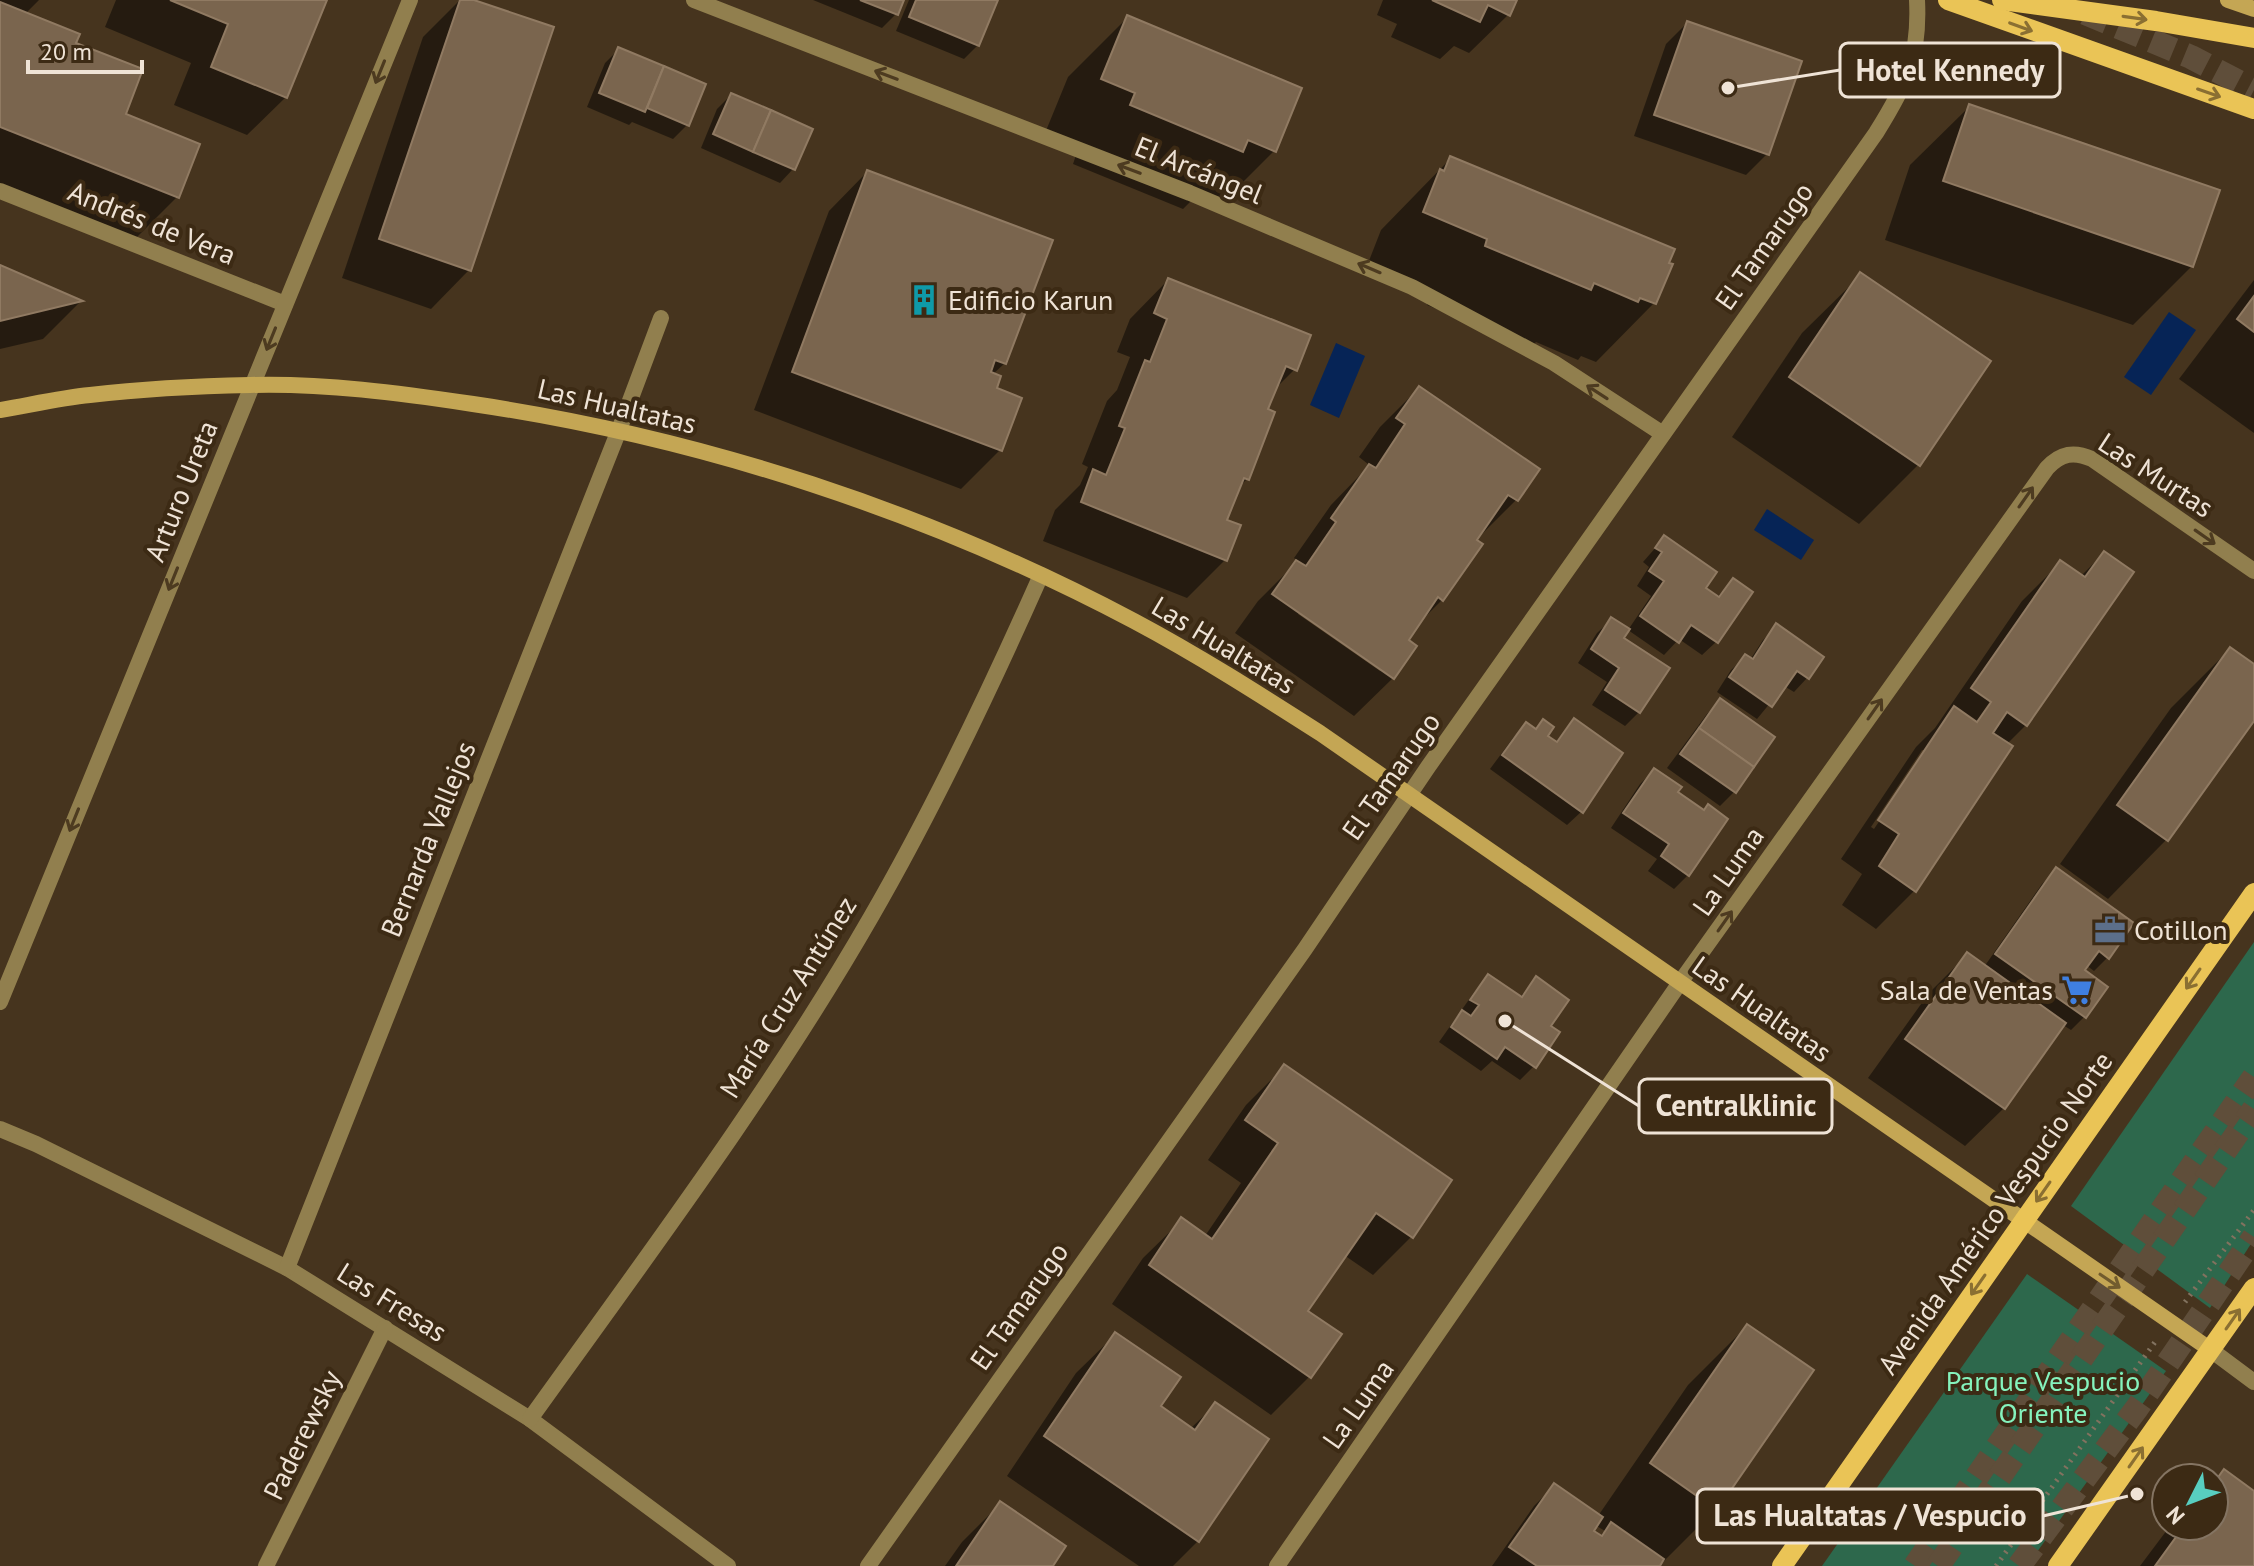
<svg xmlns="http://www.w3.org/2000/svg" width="2254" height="1566" font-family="'PT Sans',sans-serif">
	<rect width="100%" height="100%" fill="#46341e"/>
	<g fill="#2d684c">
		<polygon points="2254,942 2254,1239 2210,1308 2071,1206"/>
		<polygon points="2027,1274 2166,1371 2027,1566 1822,1566"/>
	</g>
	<g fill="#062456">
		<polygon points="2169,312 2196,330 2151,395 2124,377"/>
		<polygon points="1336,343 1365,356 1339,418 1310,405"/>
		<polygon points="1767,509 1814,540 1801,560 1754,530"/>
	</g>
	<g fill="#0007" fill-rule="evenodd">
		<polygon points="0,0 39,0 25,14 74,44 177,197 127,247 0,197"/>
		<polygon points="116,0 325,0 286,97 247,135 174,105 191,63 105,27"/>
		<polygon points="460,0 468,0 469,270 431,309 342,278 423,37"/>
		<polygon points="813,0 902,0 896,14 882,28"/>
		<polygon points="909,0 992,0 978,45 964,59 896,31"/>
		<polygon points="1383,0 1515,0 1508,15 1469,53 1454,46 1440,59 1391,37 1397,24 1377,15"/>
		<polygon points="1127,18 1274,151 1215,210 1192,200 1183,209 1073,164 1077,152 1043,138 1068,77"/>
		<polygon points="1687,23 1767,154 1746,175 1634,136 1666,44"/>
		<polygon points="619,49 704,85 687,125 673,139 632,122 629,125 587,107 605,63"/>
		<polygon points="731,95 793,169 780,183 701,148 717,109"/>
		<polygon points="1969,107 2192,266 2133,325 1885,240 1910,165"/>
		<polygon points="1451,158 1654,303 1596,362 1581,356 1578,360 1536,342 1530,348 1427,305 1430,298 1365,271 1381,230"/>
		<polygon points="867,172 1005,363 992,375 1000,450 961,489 754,410 829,211"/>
		<polygon points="0,267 80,302 43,339 0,349"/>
		<polygon points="1861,275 1989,362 1918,465 1859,524 1732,437 1802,333"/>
		<polygon points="1168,280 1295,369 1273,391 1247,479 1238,488 1225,521 1225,560 1187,598 1043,541 1055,510 1080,485 1088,467 1082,464 1107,401 1117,390 1130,357 1117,352 1130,319"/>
		<polygon points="2254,280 2254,433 2179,379"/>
		<path d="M1419 388 1537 470 1516 500 1475 541 1442 600 1419 623 1406 641 1393 678 1354 716 1235 633 1258 601 1298 561 1294 558 1331 505 1361 474 1368 464 1359 457 1380 427ZM1300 611 1380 666V671L1298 614Z"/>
		<polygon points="1664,538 1704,588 1717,597 1733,580 1716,642 1702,655 1679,639 1664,655 1628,630 1651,596 1637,586 1649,567 1643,562"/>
		<path d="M2104 553 2131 573 2026 725 2007 744 1915 890 1876 929 1842 905 1862 874 1841 859 1916 747 1935 728 2022 601 2060 563 2080 577ZM1922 750H1927L1874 829 1871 827Z"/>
		<polygon points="1611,620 1622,638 1667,668 1639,712 1625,726 1592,705 1607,682 1578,663 1597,633"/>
		<polygon points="1777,626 1821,657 1807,678 1794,692 1784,686 1757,719 1717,692 1731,670 1745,657 1750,660 1763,640"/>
		<polygon points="2230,649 2254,667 2254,717 2166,840 2108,899 2060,864 2171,708"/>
		<polygon points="1720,701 1772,738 1734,792 1720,806 1667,768 1707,714"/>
		<polygon points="1574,721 1581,812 1567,825 1490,769 1513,738 1526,724 1555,743"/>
		<polygon points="1654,770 1675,793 1688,875 1674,889 1648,871 1657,859 1611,828 1640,784"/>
		<polygon points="2056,870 2108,957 2094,971 2086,965 2083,971 2084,1017 2071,1030 2063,1025 2004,1108 1965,1146 1868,1078 1929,993 1967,955 1984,967 2042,884"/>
		<polygon points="1488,977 1519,998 1536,979 1549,1026 1534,1066 1520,1080 1492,1061 1481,1071 1439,1042 1475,991"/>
		<polygon points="1284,1067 1411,1237 1373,1275 1344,1255 1306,1311 1310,1376 1271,1415 1112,1304 1143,1258 1182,1220 1205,1236 1241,1183 1208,1160 1246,1105"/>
		<path d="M1747 1326 1811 1371 1716 1509 1659 1566H1492L1534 1506 1555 1485 1598 1516 1688 1385ZM1595 1525 1605 1531 1599 1537 1591 1531Z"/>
		<polygon points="1115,1335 1158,1407 1190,1429 1215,1405 1198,1541 1173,1566 1139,1566 1007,1476 1076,1373"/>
		<polygon points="2224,1472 2254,1494 2254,1566 2140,1566 2170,1526 2214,1526 2214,1482"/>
		<polygon points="1000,1504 1050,1566 945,1566 962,1542"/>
	</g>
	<g fill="#7a654e" stroke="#907a62" stroke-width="2">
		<polygon points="170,0 327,0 287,98 211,67 228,24"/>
		<polygon points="460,0 474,0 554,27 471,271 379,239"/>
		<polygon points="860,0 904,0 898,15"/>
		<polygon points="916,0 998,0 979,46 909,17"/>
		<polygon points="1432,0 1517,0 1510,16 1488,5 1480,22"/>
		<polygon points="0,2 80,34 76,43 143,69 126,114 200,144 179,198 0,127"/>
		<polygon points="1127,15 1302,88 1276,152 1248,140 1243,152 1130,105 1135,93 1101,79"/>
		<polygon points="1687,21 1802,61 1769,155 1654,115"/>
		<polygon points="618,47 664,66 645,112 599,93"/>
		<polygon points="664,66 706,84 689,126 647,108"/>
		<polygon points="731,93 771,110 753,152 713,134"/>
		<polygon points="1969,104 2220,190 2193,267 1943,181"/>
		<polygon points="771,110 813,129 795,170 753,152"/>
		<polygon points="1450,156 1675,249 1669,263 1673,264 1656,304 1640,298 1638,302 1594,283 1591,290 1485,246 1487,239 1423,212 1440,169 1444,171"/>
		<polygon points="867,170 1053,240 1006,364 995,360 991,372 1001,376 997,388 1022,398 1002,451 792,372"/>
		<polygon points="0,265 83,301 0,321"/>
		<polygon points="1860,272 1991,361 1920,466 1789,377"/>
		<polygon points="1168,278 1311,335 1297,371 1286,366 1268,409 1275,412 1249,480 1244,478 1227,520 1241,525 1227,561 1081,502 1093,469 1106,475 1125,428 1119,426 1145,360 1150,362 1167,319 1154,313"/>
		<polygon points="2254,296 2254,332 2237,319"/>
		<polygon points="1419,386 1540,469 1518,501 1508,495 1477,540 1483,544 1443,601 1438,597 1409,640 1417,646 1394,679 1272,594 1296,560 1306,566 1336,522 1331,518 1369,464 1376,468 1405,424 1396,418"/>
		<polygon points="1664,535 1717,572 1706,588 1719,597 1733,578 1753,592 1718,643 1691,625 1679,643 1640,616 1664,581 1649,571 1662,552 1655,548"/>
		<polygon points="2104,551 2134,572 2027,726 2007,712 1993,733 2013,746 1916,892 1879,866 1899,834 1878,820 1954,706 1977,722 1991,702 1971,688 2060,560 2085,577"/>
		<polygon points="1611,617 1630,629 1624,638 1670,668 1640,713 1605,690 1619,668 1591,649"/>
		<polygon points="1776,623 1824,657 1809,679 1797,671 1772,707 1729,677 1745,654 1753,659"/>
		<polygon points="2230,647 2254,664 2254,721 2168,841 2117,805"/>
		<polygon points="1720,698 1775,737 1754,767 1699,728"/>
		<polygon points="1574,718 1623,753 1583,813 1502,755 1526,722 1536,729 1543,719 1554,727 1548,736 1557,742"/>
		<polygon points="1699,728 1754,767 1736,793 1680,754"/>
		<polygon points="1654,768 1682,787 1678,792 1704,810 1708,804 1728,819 1689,876 1661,856 1669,844 1623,813"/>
		<polygon points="2056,867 2134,923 2109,959 2099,951 2085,970 2108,987 2086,1018 1995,954"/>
		<polygon points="1967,952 2066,1023 2005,1109 1905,1039"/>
		<polygon points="1488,974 1522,997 1536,976 1569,1000 1551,1026 1560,1032 1536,1068 1505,1047 1497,1059 1451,1027 1462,1010 1471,1016 1479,1005 1470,1000"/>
		<polygon points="1284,1064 1452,1180 1413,1238 1376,1213 1308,1311 1342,1334 1311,1378 1149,1265 1181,1217 1212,1239 1278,1143 1245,1120"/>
		<polygon points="1747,1324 1814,1370 1717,1510 1650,1463"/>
		<polygon points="1115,1332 1181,1377 1161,1406 1195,1430 1215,1402 1269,1439 1199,1542 1044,1436"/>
		<polygon points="2224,1469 2254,1491 2254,1566 2155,1566 2184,1526 2214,1526 2214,1483"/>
		<polygon points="1554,1483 1603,1517 1594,1531 1602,1536 1611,1522 1664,1559 1660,1566 1537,1566 1509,1547"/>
		<polygon points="1000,1501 1066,1546 1053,1566 956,1566"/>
	</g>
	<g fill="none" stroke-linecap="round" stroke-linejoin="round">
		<g stroke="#5f4e3a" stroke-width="24" stroke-dasharray="24 12" stroke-linecap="butt">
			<polyline points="2085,13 2191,57 2254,90"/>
			<polyline points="1915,1566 2254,1077"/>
			<polyline points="1938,1566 2254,1109"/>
			<polyline points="2019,1566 2137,1408 2254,1237"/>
		</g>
		<g stroke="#82725f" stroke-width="5" stroke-dasharray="2 6" stroke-linecap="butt">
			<polyline points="2185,1302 2254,1210"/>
			<polyline points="1996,1566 2155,1342"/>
		</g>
		<polyline stroke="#917f4e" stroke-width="16" points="619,430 661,318"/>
		<g stroke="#917f4e" stroke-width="16">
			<polyline points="694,0 1190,193 1412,287 1554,363 1663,434"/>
			<polyline points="0,191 285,304"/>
			<polyline points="0,1002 410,0"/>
			<polyline points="0,1129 36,1144 287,1268 530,1419 728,1566"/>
			<polyline points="287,1268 619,430"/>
			<polyline points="2211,1350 2254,1382"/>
			<path d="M530 1419C647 1256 771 1091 871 917 934 808 990 690 1041 575"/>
			<polyline points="266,1566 385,1328"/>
			<path d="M868 1566 1305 949 1428 767 1876 133C1906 85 1920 58 1917 0"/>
			<path d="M1277 1566 1679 984 2047 468C2061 453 2074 451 2092 459L2254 571"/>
		</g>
		<g stroke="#c4a654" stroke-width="16">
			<polyline points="2228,0 2254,9"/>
			<path d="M0 410C30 405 60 398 90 395 142 389 197 386 250 385 324 383 400 393 473 404 703 438 928 512 1134 621 1198 655 1259 694 1320 733L2211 1350"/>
		</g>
		<g stroke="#eac456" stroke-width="20">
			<polyline points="1948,0 2254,109"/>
			<polyline points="2002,0 2156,21 2254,38"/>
			<polyline points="1782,1566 2254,893"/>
			<polyline points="2058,1566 2254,1288"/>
		</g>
	</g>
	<defs><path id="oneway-shaft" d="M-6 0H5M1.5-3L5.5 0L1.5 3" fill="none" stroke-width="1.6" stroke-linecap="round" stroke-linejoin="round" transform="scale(2)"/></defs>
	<g stroke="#8a6f32">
		<use href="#oneway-shaft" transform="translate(2135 18) rotate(8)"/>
		<use href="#oneway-shaft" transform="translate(2021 27) rotate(20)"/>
		<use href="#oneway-shaft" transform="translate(2209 93) rotate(19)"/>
		<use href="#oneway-shaft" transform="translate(2193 979) rotate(125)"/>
		<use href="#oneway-shaft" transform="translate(2043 1192) rotate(125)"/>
		<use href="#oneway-shaft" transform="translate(1978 1285) rotate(125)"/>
		<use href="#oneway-shaft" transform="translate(2233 1319) rotate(-55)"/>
		<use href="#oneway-shaft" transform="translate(2136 1457) rotate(-55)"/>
	</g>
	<g stroke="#4d3b20">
		<use href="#oneway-shaft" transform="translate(380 72) rotate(112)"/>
		<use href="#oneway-shaft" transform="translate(886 75) rotate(-159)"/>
		<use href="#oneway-shaft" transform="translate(1129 169) rotate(-159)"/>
		<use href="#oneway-shaft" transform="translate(1369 268) rotate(-157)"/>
		<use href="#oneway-shaft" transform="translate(271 339) rotate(112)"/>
		<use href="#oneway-shaft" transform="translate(1597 392) rotate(-147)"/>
		<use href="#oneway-shaft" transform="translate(2026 497) rotate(-55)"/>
		<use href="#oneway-shaft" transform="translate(2205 537) rotate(35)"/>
		<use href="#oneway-shaft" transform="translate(173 579) rotate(112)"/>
		<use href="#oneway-shaft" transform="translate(1875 709) rotate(-55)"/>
		<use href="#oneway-shaft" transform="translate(74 820) rotate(112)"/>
		<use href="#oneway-shaft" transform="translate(1725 921) rotate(-55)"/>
	</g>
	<use stroke="#725c2e" href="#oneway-shaft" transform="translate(2110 1281) rotate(34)"/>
	<defs>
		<symbol id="building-bare" viewBox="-9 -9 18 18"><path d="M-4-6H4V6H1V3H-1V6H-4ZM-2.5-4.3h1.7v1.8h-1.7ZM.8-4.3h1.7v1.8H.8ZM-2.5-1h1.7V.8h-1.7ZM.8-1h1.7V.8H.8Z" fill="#0f9aa8" stroke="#3c2a14" stroke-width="2.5" paint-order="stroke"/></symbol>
		<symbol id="office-bare" viewBox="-9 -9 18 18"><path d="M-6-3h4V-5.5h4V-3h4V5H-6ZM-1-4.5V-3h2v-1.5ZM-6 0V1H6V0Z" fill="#5c6f8a" stroke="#3c2a14" stroke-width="2.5" paint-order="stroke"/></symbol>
		<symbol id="supermarket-bare" viewBox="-9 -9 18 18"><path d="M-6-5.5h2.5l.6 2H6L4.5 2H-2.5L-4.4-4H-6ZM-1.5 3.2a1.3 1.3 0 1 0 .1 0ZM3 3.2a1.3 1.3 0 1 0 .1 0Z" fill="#3f7fe0" stroke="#3c2a14" stroke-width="2.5" paint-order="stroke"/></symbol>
	</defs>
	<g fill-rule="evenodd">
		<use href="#building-bare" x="902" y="278" width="44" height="44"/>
		<use href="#office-bare" x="2088" y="908" width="44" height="44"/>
		<use href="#supermarket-bare" x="2055" y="968" width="44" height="44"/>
	</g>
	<g text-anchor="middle" stroke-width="8" stroke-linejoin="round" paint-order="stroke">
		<g font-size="28" fill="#efe3d6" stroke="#3c2a14">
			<text transform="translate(1199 170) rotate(22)" y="10">El Arcángel</text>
			<text transform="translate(152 223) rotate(22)" y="10">Andrés de Vera</text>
			<text transform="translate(1764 246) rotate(-55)" y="10">El Tamarugo</text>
			<text transform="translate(617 406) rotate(13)" y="10">Las Hualtatas</text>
			<text transform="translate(2156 475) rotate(33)" y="10">Las Murtas</text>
			<text transform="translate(181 491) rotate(-68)" y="10">Arturo Ureta</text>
			<text transform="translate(1224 645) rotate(31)" y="10">Las Hualtatas</text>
			<text transform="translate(1391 776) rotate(-55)" y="10">El Tamarugo</text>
			<text transform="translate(428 839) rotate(-68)" y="10">Bernarda Vallejos</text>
			<text transform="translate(1728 871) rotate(-55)" y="10">La Luma</text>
			<text transform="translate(788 997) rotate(-58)" y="10">María Cruz Antúnez</text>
			<text transform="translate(1762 1009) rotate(35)" y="10">Las Hualtatas</text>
			<text transform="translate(1995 1213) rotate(-55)" y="10">Avenida Américo Vespucio Norte</text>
			<text transform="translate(392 1302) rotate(32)" y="10">Las Fresas</text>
			<text transform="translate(1019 1306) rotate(-55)" y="10">El Tamarugo</text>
			<text transform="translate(1358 1404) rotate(-55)" y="10">La Luma</text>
			<text transform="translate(302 1435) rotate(-64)" y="10">Paderewsky</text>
		</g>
		<g font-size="28" fill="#efe3d6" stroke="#3c2a14" text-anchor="start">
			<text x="948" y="310">Edificio Karun</text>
			<text x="2134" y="940">Cotillon</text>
			<text x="2053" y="1000" text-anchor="end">Sala de Ventas</text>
		</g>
		<g font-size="28" fill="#85f3bd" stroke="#3c2a14">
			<text x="2043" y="1391">Parque Vespucio<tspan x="2043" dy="32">Oriente</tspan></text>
		</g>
	</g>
	<path fill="none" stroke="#efe3d6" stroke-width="3" d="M1728 88L1840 70M1505 1021L1639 1106M2137 1494L2043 1516"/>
	<g fill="#efe3d6" stroke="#3c2a14" stroke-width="3">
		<circle cx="1728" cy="88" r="8"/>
		<circle cx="1505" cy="1021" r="8"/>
		<circle cx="2137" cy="1494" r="8"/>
	</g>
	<g fill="#3c2a14" stroke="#efe3d6" stroke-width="3">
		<rect x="1840" y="43" width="220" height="54" rx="8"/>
		<rect x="1639" y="1079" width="193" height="54" rx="8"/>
		<rect x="1697" y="1489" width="346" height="54" rx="8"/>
	</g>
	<g font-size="30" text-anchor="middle" font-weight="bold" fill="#efe3d6">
		<text x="1950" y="81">Hotel Kennedy</text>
		<text x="1736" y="1116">Centralklinic</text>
		<text x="1870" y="1526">Las Hualtatas / Vespucio</text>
	</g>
	<g transform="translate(2190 1502) rotate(228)"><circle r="38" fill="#3c2a14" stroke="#847462" stroke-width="2"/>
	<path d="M0-6L14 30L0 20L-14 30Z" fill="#58cec0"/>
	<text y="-12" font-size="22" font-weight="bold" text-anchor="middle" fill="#efe3d6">N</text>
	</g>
	<path d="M28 60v12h114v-12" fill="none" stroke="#efe3d6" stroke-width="4"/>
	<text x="40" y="60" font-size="24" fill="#efe3d6" stroke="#3c2a14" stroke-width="6" paint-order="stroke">20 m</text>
</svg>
